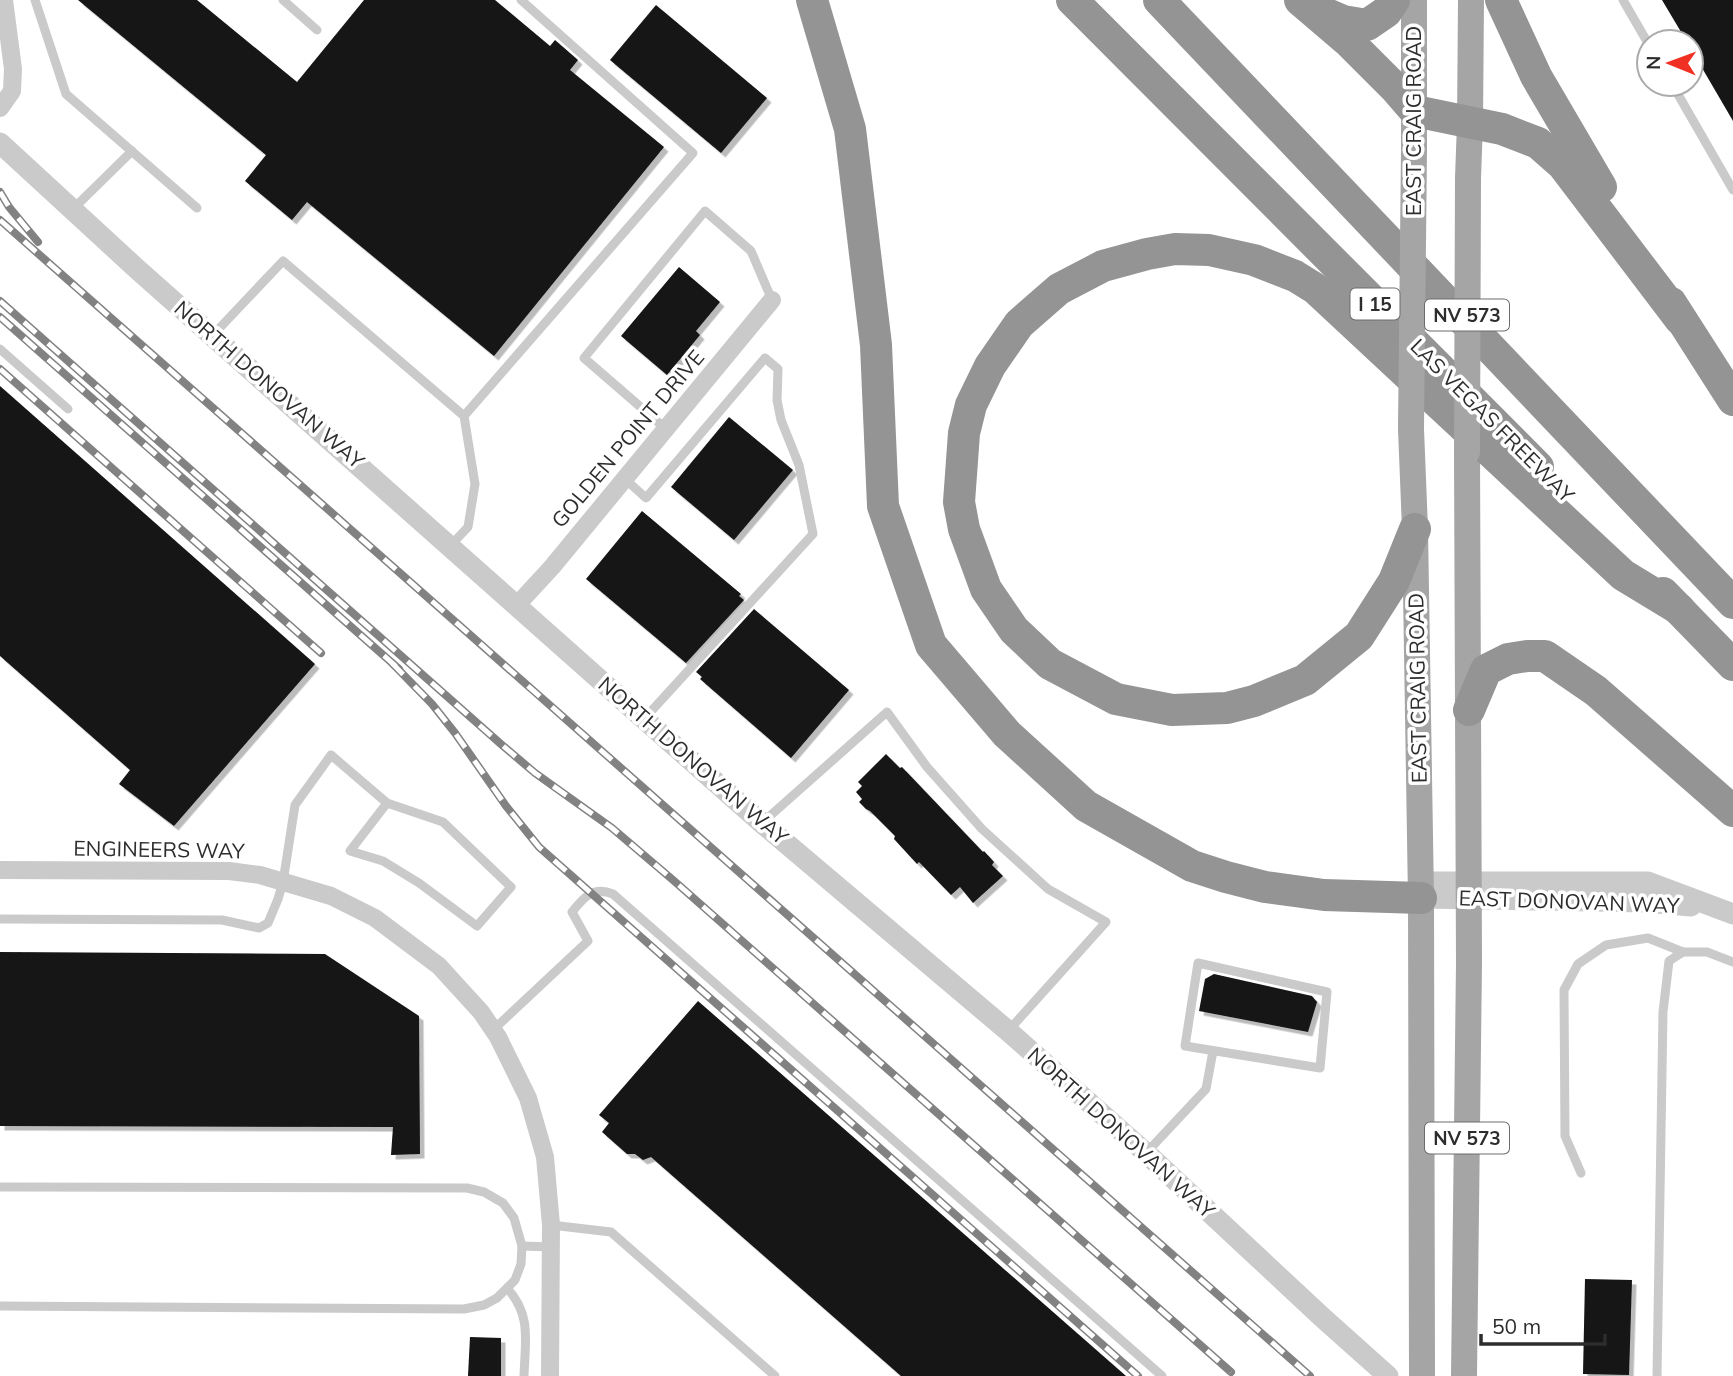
<svg xmlns="http://www.w3.org/2000/svg" width="1733" height="1376" font-family="Mulish,sans-serif">
	<defs>
		<filter id="shadow"><feDropShadow dx="4.5" dy="4.5" stdDeviation="0" flood-color="#0004"/></filter>
	</defs>
	<rect width="100%" height="100%" fill="#fff"/>
	<g fill="#141414" filter="url(#shadow)">
		<polygon points="78,0 197,0 297,82 364,0 495,0 550,46 555,40 578,60 570,70 664,147 494,356 307,202 292,220 245,181 266,155"/>
		<polygon points="1662,0 1733,0 1733,121 1691,49 1691,42 1687,42"/>
		<polygon points="656,5 767,98 721,153 610,60"/>
		<polygon points="679,267 720,302 696,331 700,335 667,375 621,336"/>
		<polygon points="0,386 315,664 174,826 119,784 130,770 0,656"/>
		<polygon points="729,417 793,470 734,540 671,487"/>
		<polygon points="642,511 741,594 739,596 744,600 686,663 586,579"/>
		<polygon points="754,609 849,690 791,758 700,679 702,677 696,672"/>
		<polygon points="886,754 900,768 902,767 983,852 984,851 994,862 992,865 1003,876 973,903 960,887 951,895 919,862 917,864 894,839 895,836 870,811 866,809 859,802 862,799 856,792 862,786 858,782"/>
		<polygon points="0,952 325,954 419,1016 420,1154 391,1155 393,1127 0,1126"/>
		<polygon points="1214,974 1312,996 1317,1002 1308,1032 1199,1011 1205,979"/>
		<polygon points="698,1001 1126,1376 901,1376 651,1157 643,1160 635,1154 627,1154 602,1132 609,1123 599,1115"/>
		<polygon points="1585,1279 1632,1280 1629,1375 1583,1374"/>
		<polygon points="470,1337 501,1338 501,1376 468,1376"/>
	</g>
	<g fill="none" stroke-linecap="round" stroke-linejoin="round">
		<g stroke="#cacaca" stroke-width="9">
			<polyline points="35,0 66,94 197,208"/>
			<polyline points="283,0 317,30"/>
			<polyline points="1623,0 1649,45"/>
			<polyline points="1672,84 1733,190"/>
			<polyline points="73,209 132,151"/>
			<polyline points="213,335 283,261 464,416 475,484 468,527 451,545"/>
			<polyline points="0,349 68,409"/>
			<polyline points="464,416 693,153 521,0"/>
			<polyline points="666,429 584,358 705,211 751,251 772,300"/>
			<polyline points="625,479 646,498 765,358 778,369 777,400 781,420 799,465 813,534 644,719"/>
			<polyline points="762,823 887,712 927,767 982,829 1048,889 1106,922 1009,1030"/>
			<polyline points="0,919 222,920 259,928 268,923 278,899 283,882 295,805 331,755 387,803 443,822 511,887 477,926 419,883 383,861 350,851 387,803"/>
			<polygon points="1198,963 1327,992 1320,1068 1185,1046"/>
			<path d="M493 1030 588 941 572 912C584 897 593 886 613 894L1162 1376"/>
			<polyline points="1147,1152 1206,1089 1213,1051"/>
			<polyline points="1581,1173 1565,1136 1564,990 1578,964 1606,945 1648,938 1683,952"/>
			<polyline points="0,1187 467,1188 484,1192 503,1203 514,1218 522,1246 521,1264 515,1280 497,1298 484,1305 464,1309 0,1306"/>
			<polyline points="551,1225 611,1232 775,1376"/>
			<polyline points="522,1246 551,1247"/>
			<path d="M507 1288C532 1315 525 1342 524 1376"/>
			<polyline points="1657,1376 1663,1012 1669,961 1683,952 1707,952 1733,962"/>
		</g>
		<g stroke="#cacaca" stroke-width="18">
			<polyline points="0,108 12,91 13,69 4,0"/>
			<polyline points="517,605 552,567 772,300"/>
			<polyline points="0,870 229,871 260,875 331,896 375,918 439,966 481,1012 498,1037 528,1098 545,1157 551,1225 550,1376"/>
		</g>
		<g stroke="#cacaca" stroke-width="21">
			<polyline points="0,143 137,269 644,719 762,823 1008,1031 1146,1153 1323,1318 1388,1376"/>
			<polyline points="1420,882 1648,882 1733,914"/>
			<polyline points="1421,898 1646,902 1691,906"/>
		</g>
		<g stroke="#a5a5a5" stroke-width="26">
			<polyline points="1414,150 1414,0"/>
			<polyline points="1468,178 1470,123 1471,0"/>
			<polyline points="1411,429 1415,529 1421,898 1422,1376"/>
			<polyline points="1464,1376 1469,963 1467,452"/>
		</g>
		<g stroke="#949494" stroke-width="32">
			<polyline points="812,0 850,129 876,345 883,506 931,645 1007,734 1086,806 1192,866 1226,877 1265,887 1324,895 1421,898"/>
			<polyline points="1072,0 1538,467"/>
			<polyline points="1159,0 1733,603"/>
			<polyline points="1300,0 1348,41 1396,89 1415,111 1502,129 1538,143 1563,165 1680,319"/>
			<polyline points="1501,0 1536,76 1601,187"/>
			<polyline points="1320,11 1343,21 1367,25 1386,12 1394,0"/>
			<polyline points="1671,303 1733,400"/>
			<polyline points="1415,529 1394,581 1359,636 1305,680 1254,701 1227,708 1172,710 1116,699 1050,664 1014,630 986,589 964,529 959,502 964,433 971,405 990,366 1019,324 1059,289 1103,266 1147,254 1175,249 1209,250 1254,260 1295,276 1316,289 1623,575 1679,609"/>
			<polyline points="1663,593 1733,665"/>
			<polyline points="1469,710 1486,670 1508,659 1527,656 1545,656 1596,691 1733,811"/>
		</g>
		<defs>
			<g id="rail">
				<polyline points="0,192 9,207 38,242"/>
				<polyline points="0,220 1310,1376"/>
				<polyline points="0,301 502,745 535,773 612,828 673,880 1231,1372"/>
				<polyline points="0,317 399,669"/>
				<polyline points="0,369 321,653"/>
				<polyline points="392,663 432,704 455,733 506,806 539,847 1138,1376"/>
			</g>
		</defs>
		<use href="#rail" stroke="#828282" stroke-width="8"/>
		<use href="#rail" stroke="#fff" stroke-width="5" stroke-dasharray="16" stroke-linecap="butt"/>
		<g stroke="#a5a5a5" stroke-width="26">
			<polyline points="1411,429 1414,150"/>
			<polyline points="1467,452 1468,178"/>
		</g>
	</g>
	<g text-anchor="middle" stroke-width="7" stroke-linejoin="round" paint-order="stroke">
		<g fill="#fff" stroke="#6c6c6c" stroke-width="2">
			<rect x="1350.5" y="288.5" width="49" height="31" rx="5"/>
			<rect x="1425" y="299.5" width="84" height="31" rx="5"/>
			<rect x="1425" y="1122.5" width="84" height="31" rx="5"/>
		</g>
		<g font-size="19" font-weight="bold" fill="#2d2d2d">
			<text x="1375" y="311">I 15</text>
			<text x="1467" y="322">NV 573</text>
			<text x="1467" y="1145">NV 573</text>
		</g>
		<g font-size="21" fill="#2d2d2d" stroke="#fff">
			<text transform="translate(1414 121) rotate(-90)" y="7">EAST CRAIG ROAD</text>
			<text transform="translate(269 385) rotate(41)" y="7">NORTH DONOVAN WAY</text>
			<text transform="translate(1492 421) rotate(45)" y="7">LAS VEGAS FREEWAY</text>
			<text transform="translate(628 439) rotate(-50)" y="7">GOLDEN POINT DRIVE</text>
			<text transform="translate(1418 688) rotate(-91)" y="7">EAST CRAIG ROAD</text>
			<text transform="translate(693 761) rotate(41)" y="7">NORTH DONOVAN WAY</text>
			<text transform="translate(159 850) rotate(1)" y="7">ENGINEERS WAY</text>
			<text transform="translate(1569 902) rotate(2)" y="7">EAST DONOVAN WAY</text>
			<text transform="translate(1121 1133) rotate(42)" y="7">NORTH DONOVAN WAY</text>
		</g>
	</g>
	<g transform="translate(1670 63) rotate(271)"><circle r="33" fill="#ffffff" stroke="#ababab" stroke-width="2"/>
	<path d="M0-5L12 26L0 18L-12 26Z" fill="#f03023"/>
	<text y="-10" font-size="19" font-weight="bold" text-anchor="middle" fill="#2d2d2d">N</text>
	</g>
	<path d="M1481 1334v10h124v-10" fill="none" stroke="#2d2d2d" stroke-width="3.5"/>
	<text x="1492" y="1334" font-size="21" fill="#2d2d2d" stroke="#ffffff" stroke-width="5" paint-order="stroke">50 m</text>
</svg>
